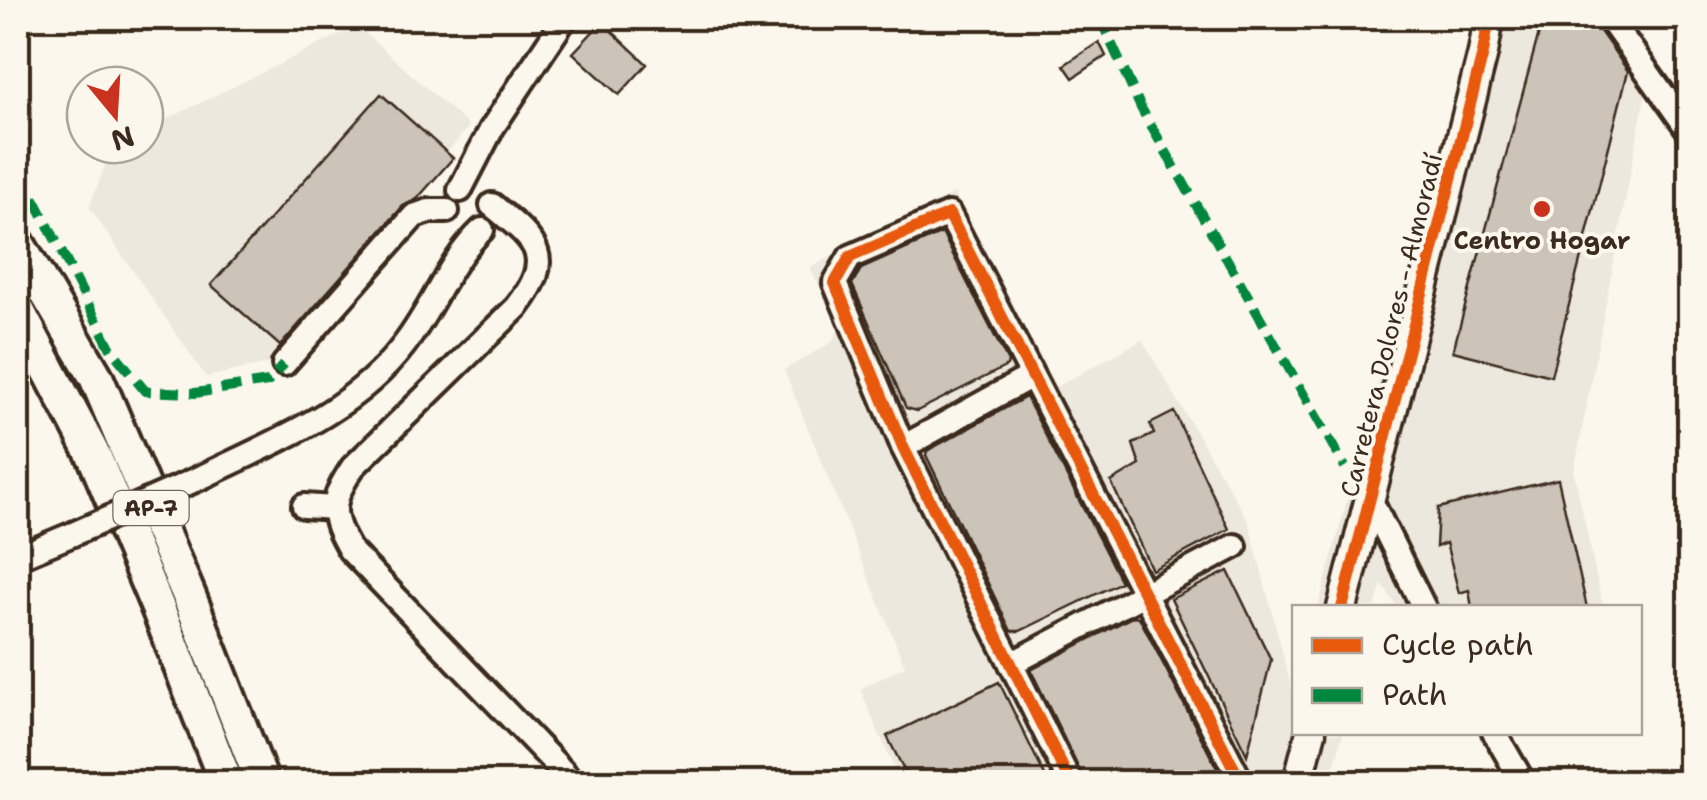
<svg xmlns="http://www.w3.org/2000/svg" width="1707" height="800" font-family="'Shantell Sans',sans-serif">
	<rect width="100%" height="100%" fill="#fbf7ec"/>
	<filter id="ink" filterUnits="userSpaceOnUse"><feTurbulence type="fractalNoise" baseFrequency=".01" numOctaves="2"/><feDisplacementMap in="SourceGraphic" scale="20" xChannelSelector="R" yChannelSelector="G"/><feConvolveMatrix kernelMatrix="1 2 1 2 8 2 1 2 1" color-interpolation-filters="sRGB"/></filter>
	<g filter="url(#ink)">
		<g fill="#ede8dd">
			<polygon points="1499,18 1596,18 1646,91 1574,472 1603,607 1397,607 1382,584 1375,607 1318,608 1453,104"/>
			<polygon points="357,26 469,126 273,363 206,377 89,207 113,146 145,145 145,130"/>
			<polygon points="954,193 1056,387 1142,340 1249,522 1294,698 1294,732 1343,733 1330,782 900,782 860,689 905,666 784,370 832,342 840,328 810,268"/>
		</g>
		<g fill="#ccc4b9" stroke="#3b2a1e" stroke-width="2.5">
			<polygon points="1543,18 1594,18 1597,27 1628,71 1551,376 1453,351"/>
			<polygon points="602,22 647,64 619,95 573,53"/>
			<polygon points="1099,42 1106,56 1073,78 1064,65"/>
			<polygon points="381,94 453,158 417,199 403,206 280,346 211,285"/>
			<polygon points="942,233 1008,362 1007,366 917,411 906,408 852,284 861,269"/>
			<polygon points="1026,397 1121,582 1020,631 1011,631 926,455 927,451"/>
			<polygon points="1174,412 1229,529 1152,570 1111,482 1140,465 1133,444 1154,434 1150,424"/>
			<polygon points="1558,479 1587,608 1472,608 1469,590 1459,593 1446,543 1436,547 1438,508"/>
			<polygon points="1228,571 1271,660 1247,755 1171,599"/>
			<polygon points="1134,616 1139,617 1224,782 1085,782 1031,670"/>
			<polygon points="999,682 1048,782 910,782 887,736"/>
		</g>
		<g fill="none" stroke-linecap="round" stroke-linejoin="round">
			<defs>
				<g id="minor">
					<polyline points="1609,18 1690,132"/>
					<polyline points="460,190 492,128 565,18"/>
					<path d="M492 205C535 241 557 255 517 307L353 467C330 501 329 515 350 550L573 782"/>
					<polyline points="284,364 414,216 429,211 447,211"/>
					<polyline points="903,447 1030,377"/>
					<path d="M204 476C276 441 354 411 404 345 433 308 448 262 482 230"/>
					<polyline points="1370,499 1424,608"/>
					<polyline points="304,506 334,508"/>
					<polyline points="18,557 73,534"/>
					<polyline points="1011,664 1235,546"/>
					<polyline points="1494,732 1523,782"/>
					<polyline points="1070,782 903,447 835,283 850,257 949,214 1241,782"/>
				</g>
				<g id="major">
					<polyline points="1342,608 1483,53 1489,18"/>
					<polyline points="1298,782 1311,732"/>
				</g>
				<g id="highway">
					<polyline points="18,244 96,377 189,596 262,782"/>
					<polyline points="18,311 95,458 158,608 226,782"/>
				</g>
			</defs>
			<use href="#minor" stroke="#3b2a1e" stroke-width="30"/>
			<use href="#major" stroke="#3b2a1e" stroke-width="35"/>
			<use href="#highway" stroke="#3b2a1e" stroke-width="40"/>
			<use href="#minor" stroke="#fbf7ec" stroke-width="22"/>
			<use href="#major" stroke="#fbf7ec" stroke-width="28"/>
			<use href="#highway" stroke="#fbf7ec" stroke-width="32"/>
			<defs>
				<polyline id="minor-bridge" points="73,534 204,476"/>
			</defs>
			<use href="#minor-bridge" stroke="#3b2a1e" stroke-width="30" stroke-linecap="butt"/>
			<use href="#minor-bridge" stroke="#fbf7ec" stroke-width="22"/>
			<g stroke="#00873e" stroke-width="10" stroke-dasharray="20 10" stroke-linecap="butt">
				<polyline points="1096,18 1104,27 1141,108 1345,467"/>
				<polyline points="18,172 36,202 111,349 145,391 195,393 268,382 284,364"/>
			</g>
			<defs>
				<g id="cycleway">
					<polyline points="1342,608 1483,53 1489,18"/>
					<polyline points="1070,782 903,447 835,283 850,257 949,214 1241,782"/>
				</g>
			</defs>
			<use href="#cycleway" stroke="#fbf7ec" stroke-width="19"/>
			<use href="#cycleway" stroke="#e8590c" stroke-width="12"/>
		</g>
	</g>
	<circle fill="#c8321e" stroke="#fbf7ec" stroke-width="4" cx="1542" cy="209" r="10"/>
	<g text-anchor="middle" stroke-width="8" stroke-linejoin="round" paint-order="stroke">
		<rect fill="#fbf7ec" stroke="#75685c" stroke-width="2.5" x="113.5" y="491" width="75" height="34" rx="8"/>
		<g font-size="22" font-weight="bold" fill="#3b2a1e">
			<text x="151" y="516">AP-7</text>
		</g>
		<g font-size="25" font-weight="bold" fill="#3b2a1e" stroke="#fbf7ec">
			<text x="1542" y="249">Centro Hogar</text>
		</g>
		<g font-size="25" fill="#3b2a1e" stroke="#fbf7ec">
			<text transform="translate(1391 325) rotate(-76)" y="9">Carretera Dolores - Almoradí</text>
		</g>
	</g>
	<rect width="1707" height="800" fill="none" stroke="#fbf7ec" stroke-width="60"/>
	<rect x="30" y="30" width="1647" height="740" fill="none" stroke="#3b2a1e" stroke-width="4" filter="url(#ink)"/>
	<rect x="1292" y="605" width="350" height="130" fill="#fbf7ec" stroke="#aea59a" stroke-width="2.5"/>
	<rect x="1312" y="638" width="50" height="15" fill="#e8590c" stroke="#aea59a" stroke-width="2.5"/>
	<text x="1382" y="655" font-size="30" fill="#3b2a1e">Cycle path</text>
	<rect x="1312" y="688" width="50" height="15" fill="#00873e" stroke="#aea59a" stroke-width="2.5"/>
	<text x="1382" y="705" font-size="30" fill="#3b2a1e">Path</text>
	<g transform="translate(115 115) rotate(162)"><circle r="48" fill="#fbf7ec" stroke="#aea59a" stroke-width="2.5"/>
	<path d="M0-8L18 38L0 25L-18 38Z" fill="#c8321e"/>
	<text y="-15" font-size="28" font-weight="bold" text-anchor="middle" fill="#3b2a1e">N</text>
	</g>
</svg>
